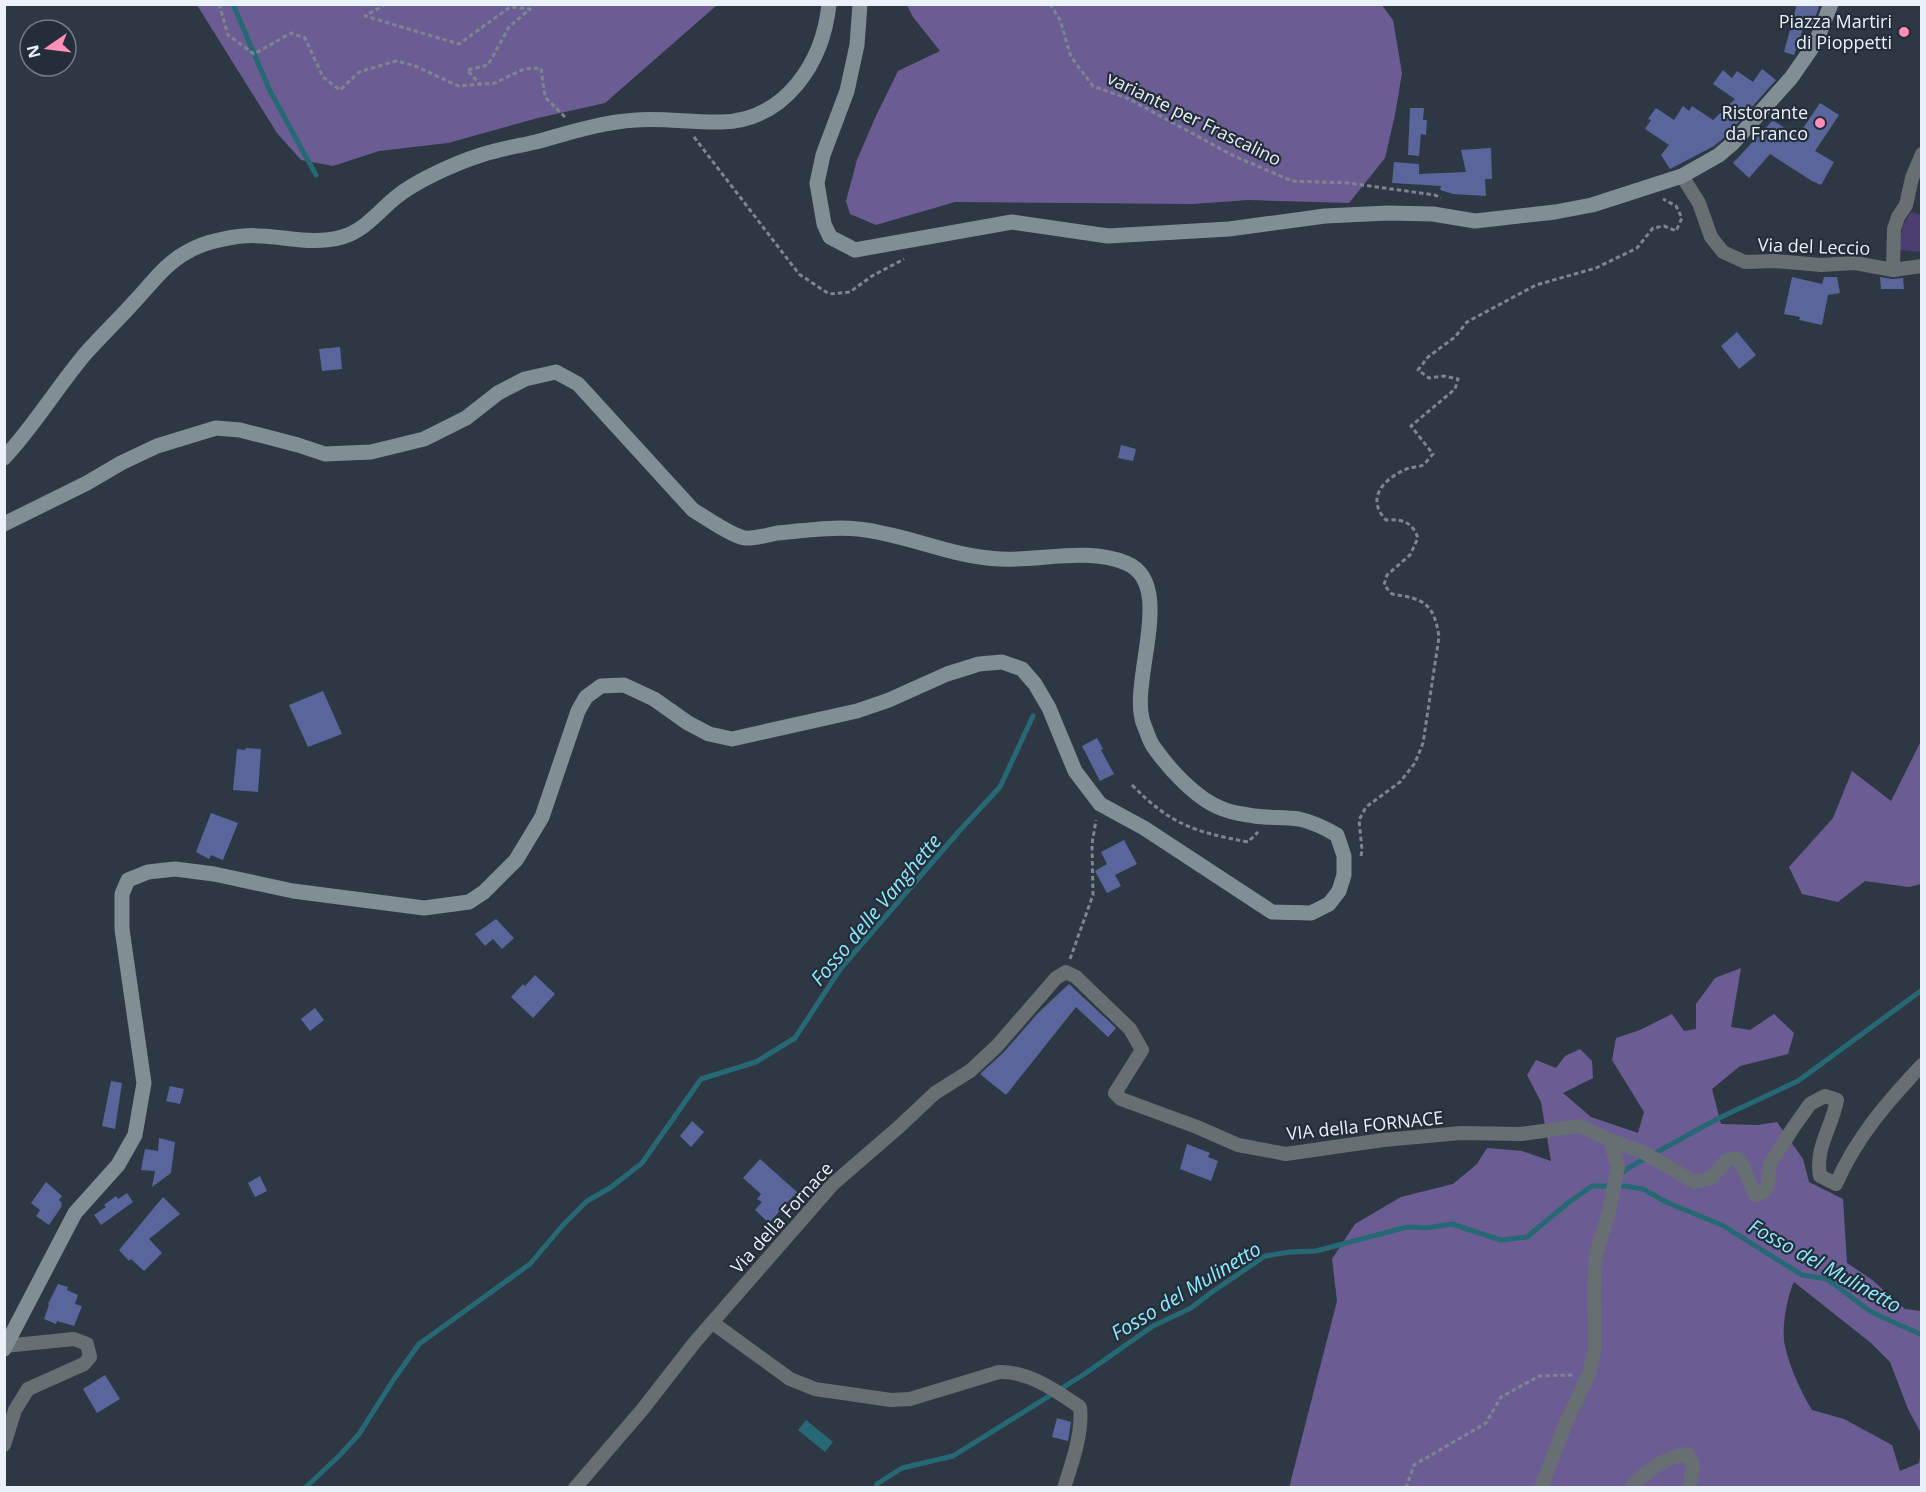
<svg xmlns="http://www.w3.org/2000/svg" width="1926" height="1492" font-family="'Open Sans',sans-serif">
	<rect width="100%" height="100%" fill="#2e3844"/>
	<polygon fill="#4c3e70" points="1911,212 1921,215 1921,252 1899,250 1903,225"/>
	<g fill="#6b5d94">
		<polygon points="1381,4 1393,20 1402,73 1395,115 1385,158 1349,203 1249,200 1192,204 955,202 876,225 850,214 846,201 857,160 875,118 898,71 940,51 913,17 907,5"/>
		<polygon points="197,5 717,5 605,103 538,118 448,143 379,151 333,166 301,160 277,133"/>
		<polygon points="1921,741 1921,884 1909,887 1865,881 1838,902 1802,894 1789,867 1833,818 1852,771 1891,801"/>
		<path d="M1741 968 1731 1027 1750 1030 1774 1014 1794 1033 1788 1054 1740 1066 1712 1089 1721 1124 1758 1125 1777 1122 1803 1159 1809 1182 1843 1199 1847 1263 1871 1279 1905 1309 1921 1311V1433L1908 1409 1890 1362 1871 1343 1794 1282C1787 1296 1781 1330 1785 1346 1790 1368 1800 1390 1812 1410L1844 1419 1892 1445 1900 1471 1919 1463 1921 1451V1487L1289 1488 1337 1301 1332 1259 1355 1224 1401 1197 1453 1184 1477 1164 1487 1148 1522 1151 1551 1161 1541 1102 1527 1075 1536 1060 1556 1068 1565 1056 1580 1049 1592 1061 1593 1078 1563 1093 1591 1117 1638 1133 1644 1112 1612 1060 1616 1038 1640 1030 1672 1014 1684 1031 1696 1029V1004L1715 978Z"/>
	</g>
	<polygon fill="#266975" points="806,1420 833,1442 825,1452 798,1430"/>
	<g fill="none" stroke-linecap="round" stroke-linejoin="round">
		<g stroke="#266975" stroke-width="5">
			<polyline points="233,4 270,91 316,175"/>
			<polyline points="1620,1175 1628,1168 1719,1118 1798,1081 1922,990"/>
			<polyline points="305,1488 340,1455 359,1434 394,1379 419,1344 530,1264 563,1225 587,1201 610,1188 642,1163 701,1079 756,1062 795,1038 841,968 961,829 1000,787 1033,716"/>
			<polyline points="876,1488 877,1484 902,1468 953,1456 1083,1375 1153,1326 1191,1308 1212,1292 1265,1256 1290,1252 1316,1251 1407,1227 1426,1228 1452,1224 1501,1240 1527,1237 1569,1202 1592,1186 1625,1186 1643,1189 1668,1203 1722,1225 1802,1275 1827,1279 1871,1312 1922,1335"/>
		</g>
	</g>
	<g fill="#5a659b">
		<polygon points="1797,4 1820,4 1811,29 1804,26 1794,55 1784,52"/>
		<polygon points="1762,69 1776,80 1726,136 1714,146 1670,169 1661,155 1669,145 1645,129 1651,120 1648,119 1656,108 1674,120 1683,106 1689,111 1692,106 1713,120 1735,99 1713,84 1723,70 1732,78 1737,71 1753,82"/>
		<polygon points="1820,103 1839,115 1815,151 1834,162 1821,185 1812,181 1770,154 1749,178 1733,163 1773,120 1797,137"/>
		<polygon points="1410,108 1424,108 1423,120 1427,120 1426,135 1421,134 1419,156 1408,155"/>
		<polygon points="1491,148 1492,179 1485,179 1486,196 1453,194 1440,190 1441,186 1392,183 1394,162 1419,164 1419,174 1466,172 1461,150"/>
		<polygon points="1792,277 1822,284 1824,277 1837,277 1840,293 1828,295 1822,325 1799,320 1800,317 1784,314"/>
		<polygon points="1880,277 1892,279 1903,278 1904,289 1881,289"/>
		<polygon points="1737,332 1756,355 1739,369 1721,346"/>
		<polygon points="340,347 342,369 322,371 319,349"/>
		<polygon points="1121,445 1136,449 1133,461 1118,458"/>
		<polygon points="323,691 342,734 308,747 289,705"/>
		<polygon points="1097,738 1103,749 1101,750 1114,774 1100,781 1082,746"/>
		<polygon points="246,748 261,749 258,792 233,790 237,749 245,750"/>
		<polygon points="211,813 238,823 223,860 211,855 209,859 196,852"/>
		<polygon points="1124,840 1137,864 1115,875 1121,886 1107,893 1095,871 1107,864 1101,852"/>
		<polygon points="496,919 514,938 502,949 493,939 485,946 475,934"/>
		<polygon points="535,975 555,994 533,1018 511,997 523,984 525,986"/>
		<polygon points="1069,984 1116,1028 1108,1037 1076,1007 1006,1095 980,1074 1004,1052 1038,1013"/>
		<polygon points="315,1008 324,1020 310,1031 301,1019"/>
		<polygon points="111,1081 122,1083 115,1129 102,1126"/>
		<polygon points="170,1086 184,1089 180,1104 166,1101"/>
		<polygon points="692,1121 704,1132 691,1147 680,1136"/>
		<polygon points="159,1138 175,1142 171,1173 152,1187 155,1171 141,1170 145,1149 158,1151"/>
		<polygon points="1187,1144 1210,1153 1208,1157 1218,1161 1211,1181 1180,1169"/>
		<polygon points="760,1159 797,1192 769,1223 755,1210 762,1202 757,1199 761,1194 743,1178"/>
		<polygon points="260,1176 267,1191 255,1197 248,1183"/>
		<polygon points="46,1182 62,1196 59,1200 62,1203 61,1205 62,1206 49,1225 36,1216 40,1210 31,1203"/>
		<polygon points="127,1193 133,1202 101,1225 94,1215 106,1207 104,1205 116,1196 118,1199"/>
		<polygon points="163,1197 180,1214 149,1239 162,1253 144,1271 131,1259 129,1261 119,1250"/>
		<polygon points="58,1284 68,1287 67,1290 78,1295 75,1304 82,1306 74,1326 57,1321 56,1324 44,1319 49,1305 48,1304"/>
		<polygon points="105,1375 120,1399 97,1413 83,1389"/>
		<polygon points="1057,1418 1071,1422 1068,1441 1052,1437"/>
	</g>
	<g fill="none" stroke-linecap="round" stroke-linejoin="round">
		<g stroke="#7d8690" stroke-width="3" stroke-dasharray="4.5 3" stroke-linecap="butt">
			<polyline points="219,4 228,35 254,54 291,33 305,38 323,77 340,90 359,72 396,61 413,65 458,86 495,83 524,69 541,68 545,97 566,118"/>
			<polyline points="386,4 365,16 459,44 510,7 530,9 509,27 488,65 467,70 480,84"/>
			<polyline points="1050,4 1060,20 1071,57 1093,86 1129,99 1232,155 1292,181 1348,183 1435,195 1441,198"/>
			<polyline points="694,137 799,274 829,294 850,292 872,276 904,259"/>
			<path d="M1132 785C1171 825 1195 832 1248 842L1258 832"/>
			<path d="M1361 856 1362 850 1359 820 1366 807 1400 782 1415 763 1423 743 1439 637C1434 603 1424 599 1392 594L1384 585 1387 575 1410 555 1418 538C1412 522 1403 519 1386 520 1364 497 1386 477 1409 468 1413 467 1419 467 1423 465 1426 463 1430 457 1433 454L1411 426 1455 389 1458 379 1444 376 1429 378 1418 370 1428 357 1455 337 1467 322 1536 285 1596 268 1637 248 1653 228 1664 226 1676 231 1682 218 1676 206 1663 199"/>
			<polyline points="1070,959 1093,895 1092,844 1096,820"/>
			<polyline points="1406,1488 1414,1465 1486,1423 1501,1397 1539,1376 1573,1375"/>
		</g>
		<g stroke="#676f73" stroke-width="14">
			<polyline points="1682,176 1699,203 1711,237 1723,252 1745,262 1774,261 1821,265 1855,263 1893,270 1922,266"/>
			<polyline points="1893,270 1894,229 1898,217 1906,205 1912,178 1922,154"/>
			<path d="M713 1323 790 1379 815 1389 891 1400 910 1399 999 1372C1029 1371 1056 1391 1080 1407 1083 1433 1072 1463 1064 1488"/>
			<polyline points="4,1346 74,1339 87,1344 90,1357 84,1364 28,1389 15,1410 4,1445"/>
			<path d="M575 1488 642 1410 695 1342 833 1184 900 1126 935 1093 970 1071 997 1046 1056 978 1066 972 1076 977 1130 1029 1142 1050 1115 1093 1121 1099 1197 1127 1238 1145 1286 1154 1383 1140 1461 1133 1521 1134 1580 1126 1610 1140 1643 1152 1694 1182 1711 1178 1727 1160 1737 1158C1746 1167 1748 1183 1756 1195L1764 1192 1768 1183 1770 1164 1793 1128 1810 1104 1825 1096 1837 1100C1832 1128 1815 1146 1820 1176L1836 1184C1856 1138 1887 1102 1922 1065"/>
			<polyline points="1541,1488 1565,1425 1589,1374 1595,1347 1594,1290 1596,1255 1609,1211 1618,1167 1610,1140"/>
			<path d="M1631 1488C1646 1471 1665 1457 1687 1454L1693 1463 1690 1488"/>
		</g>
		<g stroke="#818e94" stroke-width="15">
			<polyline points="860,4 857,45 847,91 823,155 817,183 824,224 830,237 855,250 1012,222 1108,236 1229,229 1325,216 1388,213 1433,214 1475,221 1555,212 1592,205 1682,176 1719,155 1733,143 1791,78 1816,42 1831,4"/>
			<path d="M4 458C35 425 57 387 86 353 102 335 119 319 135 301 151 284 166 263 187 252 205 241 240 234 261 236 288 237 314 245 342 237 364 231 378 212 395 198 415 181 456 163 481 155 499 149 518 146 536 142 568 133 602 122 636 120 665 118 694 123 722 122 786 120 823 62 829 4"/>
			<path d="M4 524 87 483 121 463 157 446 216 428 240 430 298 445 325 454 371 452 424 439 466 418 498 393 525 379 556 372 578 384 693 510C705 517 732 536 745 538 754 539 767 535 777 533 803 531 832 526 858 529 907 534 951 557 1000 559 1041 561 1087 547 1126 563 1178 584 1127 685 1144 725 1147 732 1149 740 1153 746 1168 768 1197 800 1223 809 1232 813 1244 814 1254 816 1269 818 1284 817 1299 819 1313 822 1325 828 1337 835L1344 856V875L1339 891 1329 904 1311 913 1272 912 1144 828 1100 804 1075 771 1049 708 1035 684 1022 669 1002 662 979 664 947 674 889 700 857 711 732 739 709 734 688 723 654 699 624 685 601 686 586 697 578 711 542 817 516 860 484 892 469 902 424 908 293 891 214 874 175 869 148 872 128 880 122 894V929L144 1083 135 1135 118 1165 75 1213 4 1349"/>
		</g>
	</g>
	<g fill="#ff8eb9" stroke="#242e3a" stroke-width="2">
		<circle cx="1904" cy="32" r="6"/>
		<circle cx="1820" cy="123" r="6"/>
	</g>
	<g text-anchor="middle" stroke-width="4.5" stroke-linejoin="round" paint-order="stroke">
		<g font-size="18" fill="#eaf1f9" stroke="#242e3a" text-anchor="end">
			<text x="1892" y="28">Piazza Martiri<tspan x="1892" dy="21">di Pioppetti</tspan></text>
			<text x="1808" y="119">Ristorante<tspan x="1808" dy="21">da Franco</tspan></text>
		</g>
		<g font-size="18" fill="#eaf1f9" stroke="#242e3a">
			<text transform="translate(1194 119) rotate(26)" y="6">variante per Frascalino</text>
			<text transform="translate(1814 247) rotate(2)" y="6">Via del Leccio</text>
			<text transform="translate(1365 1126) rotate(-6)" y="6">VIA della FORNACE</text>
			<text transform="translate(782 1218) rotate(-48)" y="6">Via della Fornace</text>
		</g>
		<g font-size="20" font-style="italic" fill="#8debfe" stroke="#242e3a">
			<text transform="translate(876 910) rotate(-50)" y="7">Fosso delle Vanghette</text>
			<text transform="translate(1825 1266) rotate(29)" y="7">Fosso del Mulinetto</text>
			<text transform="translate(1186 1291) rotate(-31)" y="7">Fosso del Mulinetto</text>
		</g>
	</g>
	<rect width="1926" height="1492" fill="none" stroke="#eaf1f9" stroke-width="12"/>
	<g transform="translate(48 48) rotate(256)"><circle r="28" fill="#242e3a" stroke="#737c86" stroke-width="1.5"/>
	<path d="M0-4.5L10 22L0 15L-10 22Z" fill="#ff8eb9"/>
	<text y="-9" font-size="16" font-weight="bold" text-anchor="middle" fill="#eaf1f9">N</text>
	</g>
</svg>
